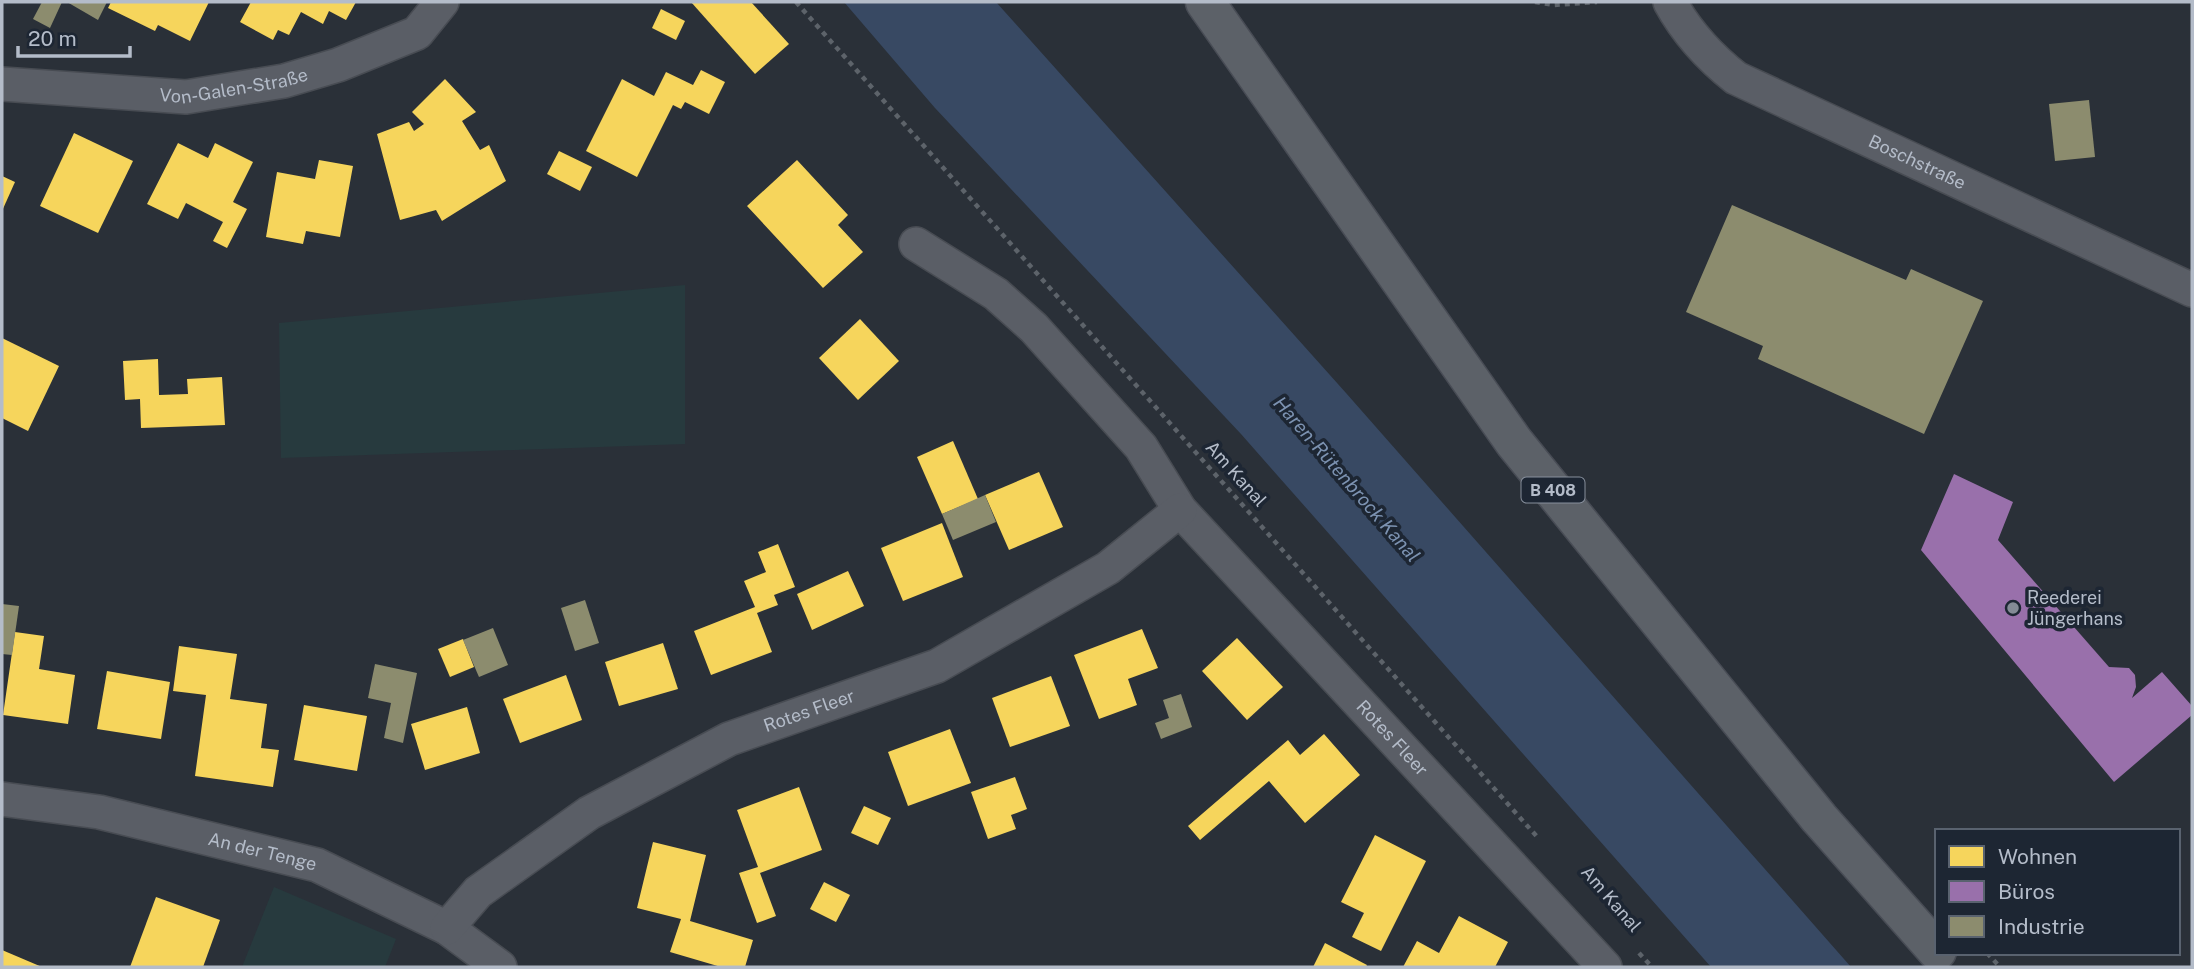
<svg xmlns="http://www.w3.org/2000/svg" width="2194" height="969" font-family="'Public Sans',sans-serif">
	<rect width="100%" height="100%" fill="#2a3038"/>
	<g fill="#273a3e">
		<polygon points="685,285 685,444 281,458 279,323"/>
		<polygon points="274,887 396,939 385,967 242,967"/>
	</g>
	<polygon fill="#384963" points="844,2 996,2 1346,393 1851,967 1711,967 1241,434 935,108"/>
	<g fill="#f6d55c">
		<polygon points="111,2 209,2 190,41 158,25 155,31 108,8"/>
		<polygon points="251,2 356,2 346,20 329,11 323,24 301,12 289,35 278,30 273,40 240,22"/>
		<polygon points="691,2 751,2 789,44 755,74"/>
		<polygon points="661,9 685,21 676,40 652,28"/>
		<polygon points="701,70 725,82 709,114 685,102 681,109 673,105 637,177 586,151 622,79 654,96 666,72 693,85"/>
		<polygon points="445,79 476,112 462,121 480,150 489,145 506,181 442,221 436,210 400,220 377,134 409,122 414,131 424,124 412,112"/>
		<polygon points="74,133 133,161 98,233 40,206"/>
		<polygon points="178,143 208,158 215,143 253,162 233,202 247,209 227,248 213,241 223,222 186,203 178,219 147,204"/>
		<polygon points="559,151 592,167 580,191 547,174"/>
		<polygon points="319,160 353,166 340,237 306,231 303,244 266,237 277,172 315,179"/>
		<polygon points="797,160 848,215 838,225 863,252 823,288 747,206"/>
		<polygon points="2,176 15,182 2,211"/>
		<polygon points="860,319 899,361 858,400 819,358"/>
		<polygon points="2,338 59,366 28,431 2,418"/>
		<polygon points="158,359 159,395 188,394 187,379 222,377 225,425 141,428 140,399 125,400 123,361"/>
		<polygon points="953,441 978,499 942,514 917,457"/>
		<polygon points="1039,472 1063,527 1009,550 985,495"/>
		<polygon points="942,523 963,577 903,601 881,548"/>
		<polygon points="778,544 795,587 774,595 778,605 757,613 772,652 711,675 694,631 755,607 744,581 766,572 758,552"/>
		<polygon points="848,571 864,606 812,630 797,594"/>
		<polygon points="1142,629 1158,668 1128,679 1137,705 1099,719 1074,655"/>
		<polygon points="15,632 44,636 39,669 75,675 68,724 3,715"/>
		<polygon points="1237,638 1283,687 1247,720 1202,671"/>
		<polygon points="463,639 474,667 450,677 438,649"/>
		<polygon points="663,643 678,689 619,706 605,662"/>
		<polygon points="179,646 237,654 230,699 267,704 261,748 279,750 273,787 195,776 206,695 173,691"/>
		<polygon points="107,671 170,682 161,739 97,729"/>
		<polygon points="566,675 582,720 520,743 503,699"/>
		<polygon points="1051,676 1070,726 1010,747 992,698"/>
		<polygon points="304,705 367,716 357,771 294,760"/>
		<polygon points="467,707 480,753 425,770 411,724"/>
		<polygon points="950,729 971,783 908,806 888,752"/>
		<polygon points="1324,734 1360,775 1305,823 1269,781 1200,840 1188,826 1288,740 1300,755"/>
		<polygon points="1015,777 1027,809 1011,815 1016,829 988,839 971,792"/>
		<polygon points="799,787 822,850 760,873 776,916 757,923 739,873 758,867 737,810"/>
		<polygon points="864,806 891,818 878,845 851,833"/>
		<polygon points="1375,835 1426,861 1381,951 1352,937 1364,913 1341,902"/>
		<polygon points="653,842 706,855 690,921 753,940 745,967 721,967 670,952 681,919 637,908"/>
		<polygon points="824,882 850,895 836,922 810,909"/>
		<polygon points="156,897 220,920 203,967 130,967"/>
		<polygon points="1459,916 1508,942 1495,967 1403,967 1417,941 1439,953"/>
		<polygon points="1325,943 1367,965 1366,967 1313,967"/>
		<polygon points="2,950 42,967 2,967"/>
	</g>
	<polygon fill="#9970ab" points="1954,474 2013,502 1998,540 2109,667 2129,668 2135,675 2136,687 2132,698 2162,672 2192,706 2192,715 2114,782 1921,550"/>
	<g fill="#8c8c6e">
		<polygon points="42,2 62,2 50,28 33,19"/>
		<polygon points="67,2 107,2 98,20"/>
		<polygon points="2089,100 2095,157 2055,161 2049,104"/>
		<polygon points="1732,205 1906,280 1911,269 1983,301 1924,434 1758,359 1763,346 1686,312"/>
		<polygon points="985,495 996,522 953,540 942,514"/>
		<polygon points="585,600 599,643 575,651 561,608"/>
		<polygon points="2,604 19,606 12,655 2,654"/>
		<polygon points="493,628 508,665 479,677 463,640"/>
		<polygon points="375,664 417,673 403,743 384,738 391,703 368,698"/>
		<polygon points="1181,694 1192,727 1161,739 1155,723 1169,718 1163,700"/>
	</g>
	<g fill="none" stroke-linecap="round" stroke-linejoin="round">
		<defs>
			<g id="street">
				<path id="s1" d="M1670 2C1687 33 1708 56 1736 78L2192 290"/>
				<path id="s2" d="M2 84 186 97 284 81 338 65 417 33 442 2"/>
				<path id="s3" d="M916 244 996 294 1034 328 1141 447 1180 510 1605 967"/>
				<path id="s4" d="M2 799 99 812 317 865 447 928 500 967"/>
				<path id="s5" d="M447 928 478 892 589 813 729 739 937 666 1108 568 1180 510"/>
			</g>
			<polyline id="primary" points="1205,2 1514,442 1819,818 1937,951"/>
		</defs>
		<use href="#street" stroke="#484c53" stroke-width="36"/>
		<use href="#primary" stroke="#484c55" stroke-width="41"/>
		<g stroke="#5d636a" stroke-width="4.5" stroke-dasharray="5 5" stroke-linecap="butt">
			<polyline points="796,2 1539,839"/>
			<polyline points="1535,2 1554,5 1597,2"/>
			<polyline points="1639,953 1652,967"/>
			<polyline points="1987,953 2000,967"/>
		</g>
		<use href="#street" stroke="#5a5e66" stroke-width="33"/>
		<use href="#primary" stroke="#5c6168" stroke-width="38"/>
	</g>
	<circle fill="#848b96" stroke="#1d2633" stroke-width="2.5" cx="2013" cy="608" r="7"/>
	<g text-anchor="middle" stroke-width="7" stroke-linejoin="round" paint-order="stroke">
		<rect fill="#1d2633" stroke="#878f9c" stroke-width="2" x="1521.5" y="477.5" width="63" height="25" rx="5"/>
		<g font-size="16" font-weight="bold" fill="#b4bcc9">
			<text x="1553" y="496">B 408</text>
		</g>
		<g font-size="18" fill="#b4bcc9" stroke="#1d2633">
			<text dy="6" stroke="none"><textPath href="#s2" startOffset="233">Von-Galen-Straße</textPath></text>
			<text dy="6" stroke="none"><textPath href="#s1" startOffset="301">Boschstraße</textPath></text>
			<text transform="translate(1236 474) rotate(48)" y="6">Am Kanal</text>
			<text dy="6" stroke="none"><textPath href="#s5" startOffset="427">Rotes Fleer</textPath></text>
			<text dy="6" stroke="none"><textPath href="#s3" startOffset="691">Rotes Fleer</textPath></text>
			<text dy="6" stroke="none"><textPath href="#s4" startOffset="266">An der Tenge</textPath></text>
			<text transform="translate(1611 899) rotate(49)" y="6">Am Kanal</text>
		</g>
		<g font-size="18" fill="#b4bcc9" stroke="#1d2633" text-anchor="start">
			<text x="2027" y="604">Reederei<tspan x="2027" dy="21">Jüngerhans</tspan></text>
		</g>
		<g font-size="19" font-style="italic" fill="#7c92b1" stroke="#1d2633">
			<text transform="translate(1347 479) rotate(49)" y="7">Haren-Rütenbrock Kanal</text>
		</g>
	</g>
	<rect width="2194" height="969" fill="none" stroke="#b4bcc9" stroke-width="7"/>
	<rect x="1935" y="829" width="245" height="126" fill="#1d2633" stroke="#59626f" stroke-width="2"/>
	<rect x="1949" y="846" width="35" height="21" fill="#f6d55c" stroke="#59626f" stroke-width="2"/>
	<text x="1998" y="864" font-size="21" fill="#b4bcc9">Wohnen</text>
	<rect x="1949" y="881" width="35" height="21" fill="#9970ab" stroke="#59626f" stroke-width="2"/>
	<text x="1998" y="899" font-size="21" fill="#b4bcc9">Büros</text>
	<rect x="1949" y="916" width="35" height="21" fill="#8c8c6e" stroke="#59626f" stroke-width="2"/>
	<text x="1998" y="934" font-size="21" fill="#b4bcc9">Industrie</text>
	<path d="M18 46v10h112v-10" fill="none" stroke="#b4bcc9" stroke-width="3.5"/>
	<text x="28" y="46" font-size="21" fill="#b4bcc9" stroke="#1d2633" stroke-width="5" paint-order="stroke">20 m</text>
</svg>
